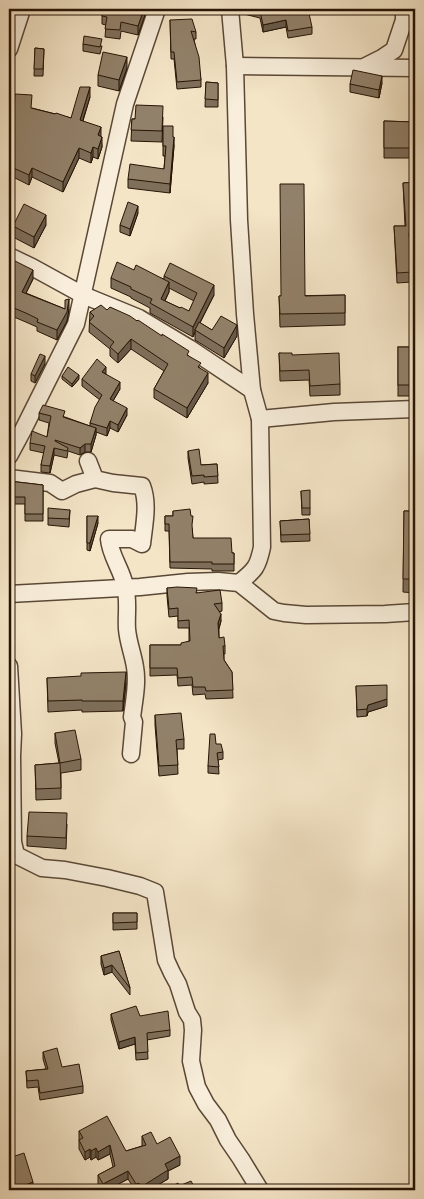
<svg xmlns="http://www.w3.org/2000/svg" width="424" height="1199" font-family="'Libre Caslon Text',serif">
	<rect width="100%" height="100%" fill="#f4e5c7"/>
	<filter id="stains"><feTurbulence type="fractalNoise" baseFrequency=".004" numOctaves="4"/><feColorMatrix values="0 0 0 0 .2 0 0 0 0 .09 0 0 0 0 .02 0 0 0 .5 -.17"/></filter>
	<radialGradient id="worn" r=".72"><stop offset=".6" stop-color="#630" stop-opacity="0"/><stop offset="1" stop-color="#630" stop-opacity=".3"/></radialGradient>
	<g fill="none" stroke-linecap="round" stroke-linejoin="round">
		<defs>
			<g id="minor">
				<path d="M230 9 235 66 239 220 245 314 252 390 260 419 262 547C258 567 255 570 239 583"/>
				<polyline points="9,49 22,9"/>
				<polyline points="235,66 415,68"/>
				<polyline points="366,66 382,58 394,50 404,20 404,9"/>
				<polyline points="9,256 32,267 83,295 139,318 189,348 252,390"/>
				<polyline points="260,419 334,412 415,409"/>
				<polyline points="9,456 23,430 76,324 125,104 157,9"/>
				<path d="M88 461 95 479 113 483 142 486C149 504 144 525 142 544L132 539H109C110 555 122 570 125 586 129 600 126 615 127 629 128 642 133 654 135 667 138 683 134 701 132 717L134 722 131 754"/>
				<polyline points="9,478 50,483 62,491 76,484 95,479"/>
				<polyline points="9,594 140,587 188,582 218,581 239,583 274,611 284,613 306,615 385,614 415,612"/>
				<polyline points="9,666 13,734 12,756 13,842 16,855 42,868 65,870 107,878 140,886 155,892 166,960 172,973 178,984 187,1012 192,1020 193,1030 191,1061 197,1087 206,1104 218,1120 228,1140 241,1159 260,1190"/>
			</g>
		</defs>
		<use href="#minor" stroke="#5a4836" stroke-width="19"/>
		<use href="#minor" stroke="#f8eedb" stroke-width="16"/>
	</g>
	<g fill="#7e6f5b" stroke="#271405" fill-rule="evenodd">
		<polygon points="86,9 147,9 138,35 121,31 120,39 105,37 106,25 102,24 102,13 86,10"/>
		<polygon points="240,9 280,9 312,27 312,34 288,38 286,27 263,32 260,18 240,13"/>
		<polygon points="170,20 196,32 196,39 194,39 201,80 201,87 177,89 174,59 171,59"/>
		<polygon points="83,44 102,46 100,54 83,51"/>
		<polygon points="35,48 44,49 43,76 34,76"/>
		<polygon points="127,68 119,91 98,86 98,75"/>
		<polygon points="206,82 218,83 218,107 205,107"/>
		<polygon points="382,83 379,98 350,92 350,84"/>
		<polygon points="90,97 83,121 101,136 102,147 98,159 93,157 91,163 79,158 63,192 32,177 29,185 9,175 9,142 11,138 9,138 9,128 32,108 71,118"/>
		<polygon points="163,117 162,142 131,141 132,119"/>
		<polygon points="384,121 415,122 415,158 384,158"/>
		<polygon points="163,126 173,137 174,146 170,193 128,188 128,179 164,169 165,156 163,156"/>
		<polygon points="415,182 415,243 410,243 412,282 397,283 394,226 405,226 403,183"/>
		<polygon points="138,213 130,236 120,232 120,225"/>
		<polygon points="46,225 34,248 13,237 13,226"/>
		<polygon points="9,258 33,279 26,293 65,309 69,309 67,321 57,340 37,331 37,327 28,323 14,317 13,320 9,318"/>
		<path d="M134 270 164 279V276L214 295 200 323 212 330 237 336 224 358 195 340V332L193 337 150 313V308L131 298V297L111 288V278ZM169 288 194 301 189 311 180 308 165 301 169 292Z"/>
		<polygon points="345,295 345,325 280,327 279,296"/>
		<polygon points="107,310 137,321 189,356 201,369 208,383 187,418 154,398 154,389 164,371 131,349 118,363 110,356 110,349 89,332 90,312"/>
		<rect x="398" y="347" width="16" height="49"/>
		<polygon points="279,353 292,355 340,384 340,395 310,396 309,380 280,381"/>
		<polygon points="45,364 35,383 31,381 31,374"/>
		<polygon points="106,374 120,389 113,401 127,415 118,432 110,428 107,436 96,432 96,435 91,452 85,452 80,455 68,451 67,458 54,455 50,473 41,472 41,465 44,453 30,450 30,443 47,437 49,423 39,420 39,413 65,417 90,426 90,423 100,400 82,386 82,379"/>
		<polygon points="62,376 79,379 72,387 62,379"/>
		<polygon points="188,451 201,465 217,464 218,483 204,484 204,482 192,484 188,458"/>
		<polygon points="412,472 415,472 415,593 403,592 404,511 413,511"/>
		<polygon points="9,481 43,485 43,521 25,521 25,504 9,504"/>
		<polygon points="301,491 310,508 310,515 302,515"/>
		<polygon points="70,510 69,527 48,525 48,518"/>
		<polygon points="173,511 192,528 193,538 232,553 234,553 234,571 212,571 212,569 170,568 169,531 165,531 165,516 173,516"/>
		<polygon points="87,516 98,523 90,551 87,550"/>
		<polygon points="309,519 310,541 281,542 280,521"/>
		<polygon points="167,588 197,593 222,603 222,611 219,612 221,621 219,629 219,638 225,646 225,654 224,654 224,660 232,672 233,698 206,699 205,694 193,695 192,685 178,686 177,675 150,676 150,645 181,645 189,641 189,628 178,628 178,616 169,617 167,596"/>
		<polygon points="47,678 126,683 123,711 82,712 82,710 48,712"/>
		<polygon points="356,686 387,706 368,712 367,716 357,717"/>
		<polygon points="155,715 184,739 184,749 177,749 178,774 159,776 155,725"/>
		<polygon points="55,733 81,759 81,770 61,773 61,799 36,800 35,765 59,763 55,743"/>
		<polygon points="216,744 223,752 223,759 218,760 219,774 208,773 208,766"/>
		<polygon points="67,824 66,849 27,846 27,836"/>
		<polygon points="113,913 137,913 137,929 113,930"/>
		<polygon points="119,951 130,988 130,995 112,972 104,975 101,964 101,956"/>
		<polygon points="111,1014 140,1016 170,1030 170,1036 147,1040 148,1059 136,1060 135,1044 119,1049 111,1020"/>
		<polygon points="43,1052 83,1086 83,1093 40,1100 38,1087 27,1088 26,1071 46,1069 43,1059"/>
		<polygon points="79,1131 126,1151 142,1146 142,1136 157,1144 180,1165 168,1171 168,1179 149,1190 135,1190 128,1179 107,1190 101,1190 98,1184 98,1175 113,1167 110,1154 98,1160 96,1157 91,1160 90,1157 85,1160 79,1149"/>
		<polygon points="9,1158 33,1190 9,1190"/>
	</g>
	<g fill="#665a4a" stroke="#271405">
		<polygon points="144,9 147,9 138,35 138,26"/>
		<polygon points="286,20 286,27 263,32 263,25"/>
		<polygon points="127,57 127,68 119,91 119,80"/>
		<polygon points="382,76 382,83 379,98 379,90"/>
		<polygon points="90,87 90,97 80,129 80,120"/>
		<polygon points="101,127 101,137 98,135"/>
		<polygon points="102,137 102,147 98,159 98,149"/>
		<polygon points="174,137 174,146 170,193 170,184"/>
		<polygon points="93,147 93,157 91,163 91,153"/>
		<polygon points="79,148 79,158 63,192 63,182"/>
		<polygon points="32,168 32,177 29,185 29,175"/>
		<polygon points="138,206 138,213 130,236 130,229"/>
		<polygon points="46,215 46,225 34,248 34,237"/>
		<polygon points="33,270 33,279 22,301 22,292"/>
		<polygon points="169,282 169,292 161,308 161,299"/>
		<polygon points="214,285 214,295 196,330 195,330 195,332 193,337 193,327"/>
		<polygon points="69,299 69,309 67,321 57,340 57,330"/>
		<polygon points="14,308 14,317 13,320 13,311"/>
		<polygon points="237,325 237,336 224,358 224,348"/>
		<polygon points="131,339 131,349 118,363 118,354"/>
		<polygon points="45,356 45,364 35,383 35,376"/>
		<polygon points="106,367 106,374 102,372"/>
		<polygon points="208,373 208,383 187,418 187,408"/>
		<polygon points="79,375 79,379 72,387 72,384"/>
		<polygon points="120,382 120,389 110,406 110,399"/>
		<polygon points="127,408 127,415 118,432 118,425"/>
		<polygon points="110,421 110,428 107,436 107,428"/>
		<polygon points="96,428 96,435 91,452 91,444"/>
		<polygon points="85,444 85,452 80,455 80,448"/>
		<polygon points="54,448 54,455 50,473 50,466"/>
		<polygon points="98,516 98,523 90,551 90,543"/>
		<polygon points="221,614 221,621 218,631 218,623"/>
		<polygon points="126,672 126,683 123,711 123,701"/>
		<polygon points="387,699 387,706 368,712 367,716 367,709 368,705"/>
		<polygon points="112,965 112,972 104,975 104,968"/>
		<polygon points="135,1037 135,1044 119,1049 119,1042"/>
		<polygon points="110,1145 110,1154 98,1160 98,1152"/>
		<polygon points="96,1148 96,1157 91,1160 91,1151"/>
		<polygon points="90,1149 90,1157 85,1160 85,1152"/>
		<polygon points="180,1156 180,1165 168,1171 168,1179 149,1190 141,1190 141,1187 165,1164"/>
		<polygon points="128,1171 128,1179 107,1190 103,1190 103,1184"/>
		<polygon points="33,1182 33,1190 23,1190 23,1186"/>
	</g>
	<g fill="#92816a" stroke="#271405">
		<polygon points="104,9 144,9 138,26 121,22 120,30 105,29 107,17 102,16"/>
		<polygon points="252,9 308,9 312,27 288,31 286,20 263,25 260,11"/>
		<polygon points="192,19 196,32 191,31 199,57 201,80 177,82 174,52 171,52 170,20"/>
		<polygon points="84,36 102,39 100,47 83,44"/>
		<polygon points="35,48 44,49 43,69 34,69"/>
		<polygon points="103,52 127,57 119,80 98,75"/>
		<polygon points="353,70 382,76 379,90 350,84"/>
		<polygon points="206,82 218,83 218,100 205,99"/>
		<polygon points="80,87 90,87 80,120 101,127 98,135 102,137 98,149 93,147 91,153 79,148 63,182 32,168 29,175 9,166 9,142 15,130 9,128 14,108 15,94 32,95 31,108 55,114 56,113 71,118"/>
		<polygon points="136,105 163,106 162,131 131,130 132,119 135,119"/>
		<polygon points="384,121 415,122 415,148 384,148"/>
		<polygon points="163,126 173,126 173,137 174,137 170,184 128,179 130,164 164,169 166,146 163,146"/>
		<polygon points="415,182 415,232 409,233 412,272 397,273 394,226 406,226 403,183"/>
		<polygon points="280,184 304,184 305,296 345,295 345,313 280,314 279,296 281,296"/>
		<polygon points="128,202 138,206 130,229 120,225"/>
		<polygon points="24,204 46,215 34,237 13,226"/>
		<polygon points="9,258 33,270 22,292 65,309 65,300 69,299 67,312 57,330 37,322 38,319 28,314 14,308 13,311 9,308"/>
		<polygon points="117,262 134,270 136,265 169,282 161,299 180,308 181,307 189,311 197,293 164,276 170,263 214,285 193,327 150,303 152,299 131,289 131,287 111,278"/>
		<polygon points="101,305 107,310 110,307 130,316 137,321 138,320 162,336 162,334 189,351 187,355 201,363 198,367 208,373 187,408 154,389 168,364 131,339 118,354 110,347 114,342 89,322 94,316 90,312"/>
		<polygon points="221,316 237,325 224,348 195,330 199,322 212,330"/>
		<rect x="398" y="347" width="16" height="38"/>
		<polygon points="279,353 292,353 292,355 339,353 340,384 310,386 309,370 280,371"/>
		<polygon points="40,354 45,356 35,376 31,374"/>
		<polygon points="97,359 106,367 102,372 120,382 110,399 127,408 118,425 110,421 107,428 90,423 95,407 102,395 82,379"/>
		<polygon points="68,367 79,375 72,384 62,376"/>
		<polygon points="43,405 65,411 63,417 96,428 91,444 85,444 80,448 55,440 55,441 68,448 67,451 54,448 50,466 41,465 45,446 30,443 32,431 47,437 51,416 39,413"/>
		<polygon points="199,449 201,465 217,464 218,476 204,477 204,475 192,476 188,451"/>
		<polygon points="412,472 415,472 415,579 403,579 404,511 414,511"/>
		<polygon points="9,481 43,485 43,514 25,514 25,497 9,497"/>
		<polygon points="310,490 310,508 302,508 301,491"/>
		<polygon points="48,508 70,510 69,519 48,518"/>
		<polygon points="190,509 191,516 193,516 192,525 193,538 231,538 232,553 234,553 234,564 212,564 212,562 170,562 169,524 165,524 165,516 173,516 173,511"/>
		<polygon points="87,516 98,516 90,543 87,543"/>
		<polygon points="309,519 310,534 281,535 280,521"/>
		<polygon points="177,587 197,588 196,593 220,590 222,603 214,604 221,614 218,623 219,638 224,637 225,646 223,646 224,660 232,672 233,690 206,691 205,687 193,687 192,677 178,678 177,668 150,668 150,645 181,645 181,643 190,641 189,620 178,621 178,608 169,609 167,588"/>
		<polygon points="126,672 123,701 82,701 82,700 48,701 47,678 81,676 81,673"/>
		<polygon points="387,685 387,699 368,705 367,709 357,710 356,686"/>
		<polygon points="181,713 184,739 176,740 178,765 159,766 155,715"/>
		<polygon points="75,730 81,759 60,763 55,733"/>
		<polygon points="210,734 215,734 216,744 221,744 223,752 217,753 219,767 208,766"/>
		<polygon points="60,763 61,788 36,789 35,765"/>
		<polygon points="29,812 67,813 66,838 27,836"/>
		<polygon points="113,913 137,913 137,922 113,923"/>
		<polygon points="119,951 130,988 112,965 104,968 101,956"/>
		<polygon points="136,1006 140,1016 168,1011 170,1030 147,1033 148,1052 136,1053 135,1037 119,1042 111,1014"/>
		<polygon points="57,1048 62,1067 79,1064 83,1086 40,1093 38,1080 27,1081 26,1071 48,1069 43,1052"/>
		<polygon points="107,1116 126,1151 146,1145 142,1136 151,1132 157,1144 170,1137 180,1156 165,1164 168,1170 141,1187 139,1183 136,1184 128,1171 103,1184 98,1175 115,1166 110,1145 98,1152 96,1148 91,1151 90,1149 85,1152 79,1140 83,1138 79,1131"/>
		<polygon points="24,1153 33,1182 23,1186 26,1190 12,1190 9,1182 9,1158"/>
		<polygon points="191,1181 196,1190 170,1190 169,1188 178,1183 179,1186"/>
	</g>
	<rect width="424" height="1199" fill="none" stroke="#f4e5c7" stroke-width="30"/>
	<rect x="10" y="10" width="404" height="1179" fill="none" stroke="#271405" stroke-width="2.5"/>
	<rect x="15" y="15" width="394" height="1169" fill="none" stroke="#271405"/>
	<rect width="100%" height="100%" filter="url(#stains)"/>
	<rect width="100%" height="100%" fill="url(#worn)"/>
</svg>
